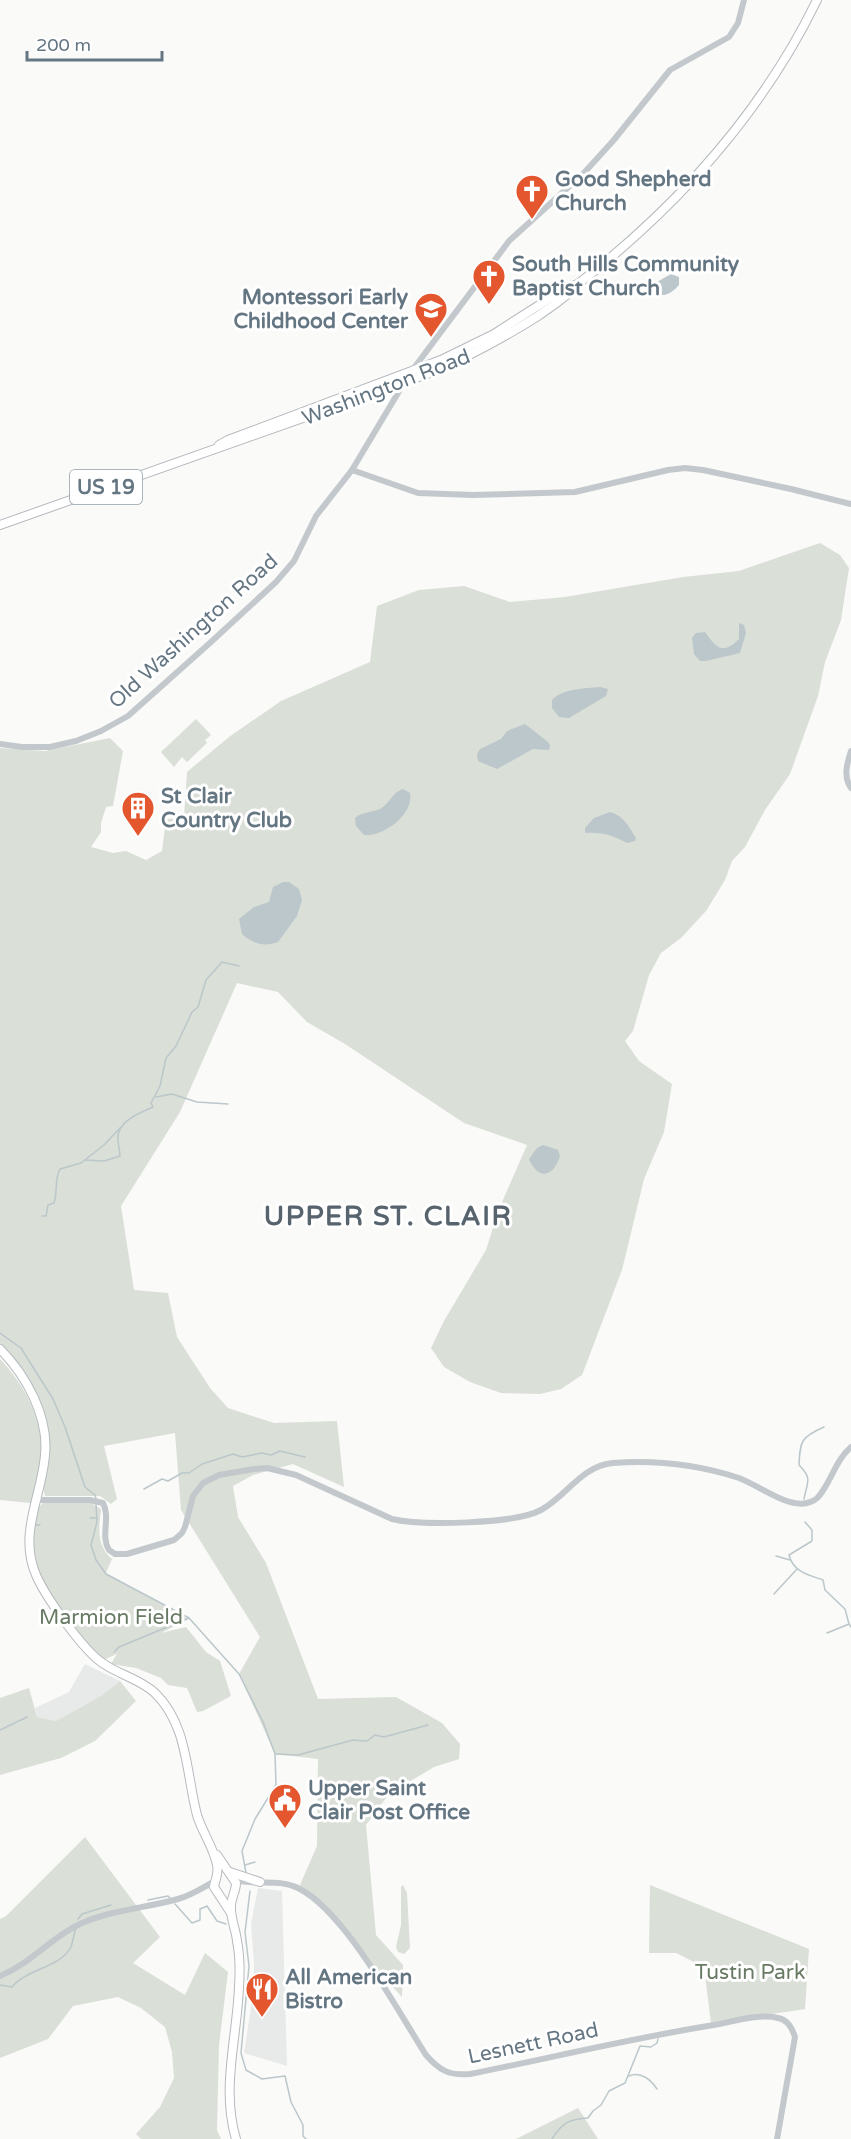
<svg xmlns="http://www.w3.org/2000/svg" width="851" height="2139" font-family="'Varela Round',sans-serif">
	<rect width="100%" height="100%" fill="#fafaf8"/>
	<g fill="#e8e9e9">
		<polygon points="85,1664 120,1681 101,1696 56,1721 37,1717 35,1708 69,1692"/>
		<polygon points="258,1888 282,1891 287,2066 244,2053 253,1994 254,1964 251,1924"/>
	</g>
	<g fill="#dadfd7">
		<path d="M820 543 840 555 849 568 841 620 825 662 818 696 790 774 765 810 745 847 732 861 725 880 706 911 681 938 661 953 649 975 633 1031 625 1041 639 1061 672 1084 664 1132 644 1179 622 1270 582 1375 561 1389 540 1394 501 1393 470 1382 444 1367 431 1348 444 1321 486 1250 499 1209 527 1145 464 1123 345 1044 307 1022 278 992 237 983 180 1112 121 1206 134 1290 168 1293 177 1337 210 1388 228 1408 274 1423 337 1421 344 1487 293 1464 253 1475 233 1486 238 1517 266 1563 318 1699 396 1697 442 1723 460 1744 459 1759 434 1767 389 1794 366 1825 376 1935 403 1965 402 1997 300 1885 317 1846 318 1759 275 1754 239 1674 260 1637 181 1510 175 1433 104 1446 117 1499 111 1504 100 1496H45C40 1481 48 1467 49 1451 51 1412 26 1371 0 1344V748L45 751 110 738 123 751 113 806 106 807 101 823V832L91 847 113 853 126 851 146 860 162 851 166 819 184 818 187 772 229 737 281 701 370 662 377 606 419 590 464 586 510 602 565 597 683 577 739 571Z"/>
		<polygon points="196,719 211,735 205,740 207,743 187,762 182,757 174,767 161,752"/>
		<path d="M0 1359C21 1381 39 1411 41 1442 43 1461 35 1484 31 1503L0 1500Z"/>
		<path d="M88 1501 101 1509C99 1528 96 1545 112 1559L106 1573 188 1619 161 1633 186 1627 206 1652 220 1661 231 1696 203 1711 197 1712 187 1688 168 1685 161 1678 136 1668 111 1664 117 1654 103 1660C86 1646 42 1587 35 1565 31 1553 32 1521 37 1510 38 1507 41 1505 43 1503Z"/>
		<polygon points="120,1681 136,1701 95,1741 61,1758 0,1775 0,1698 29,1688 37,1717 56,1721 101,1696"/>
		<polygon points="85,1837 160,1937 133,1963 185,1995 205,1953 228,1972 219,2045 217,2130 221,2139 141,2139 136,2134 160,2107 174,2078 172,2052 165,2027 141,2008 118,1997 73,2006 48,2039 0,2058 0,1919 6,1916"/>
		<polygon points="403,1885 407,1893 410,1948 404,1954 398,1952 396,1947 401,1925 401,1887"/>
		<polygon points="650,1885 809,1949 805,2009 711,2023 704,1967 676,1953 649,1953"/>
		<polygon points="578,2108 598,2139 516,2139"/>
	</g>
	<g fill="#bbc7cb">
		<path d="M671 274 679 277V285C673 292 664 299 655 292L657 282Z"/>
		<path d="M739 623 744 625 746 633 740 653 706 661H700L694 654 692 638 696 633 705 632C716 647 722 656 739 639Z"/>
		<path d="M600 687 608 689 606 696 569 718 559 717 552 708V700C562 689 585 688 600 687Z"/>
		<polygon points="525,724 548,742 550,745 549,750 533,749 497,769 478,761 477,754 480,749 501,739 507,731"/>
		<path d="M403 789 410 793C414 815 383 837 364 835L356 826 355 818C363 811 371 813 380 809 390 804 391 793 403 789Z"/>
		<path d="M610 812C624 816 629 827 636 838L635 841 627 843C613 835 601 832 585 833V828L594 818Z"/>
		<path d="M283 882H289L299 889 302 900 297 916 278 942C264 947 253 944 242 934L239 919 254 907 269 902 273 887Z"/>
		<path d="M543 1145 558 1150 560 1156C553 1178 538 1180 529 1159L537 1148Z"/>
	</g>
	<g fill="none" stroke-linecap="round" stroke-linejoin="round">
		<g stroke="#bbc7cb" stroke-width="1.5">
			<polyline points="156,1097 172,1094 197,1102 228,1104"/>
			<path d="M85 1160 104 1161 120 1156C120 1150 118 1145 118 1140 116 1122 139 1113 153 1107L151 1103 160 1086 166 1058 176 1046 192 1012 198 1007 206 980 222 962 239 966"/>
			<path d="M42 1216H46L48 1205 54 1203C58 1191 54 1180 60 1169L81 1163 104 1145 120 1128"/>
			<polyline points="0,1333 21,1348 53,1399 65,1427 85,1487 95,1495 96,1499"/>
			<polyline points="144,1489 162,1479 168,1481 182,1473 189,1473 202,1464 233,1454 242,1457 262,1453 271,1455 280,1451 305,1457"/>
			<path d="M804 1499C807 1482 813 1479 799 1465 800 1441 801 1437 824 1427"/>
			<polyline points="96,1504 97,1522 91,1545 96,1560 106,1574 189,1618 239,1674 263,1722 275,1754 276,1785 255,1819 242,1851 246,1873"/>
			<polyline points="90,1518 97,1518"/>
			<path d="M805 1522 812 1530V1541L789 1555C793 1572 809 1575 823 1580L825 1590 845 1609 849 1624"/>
			<polyline points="35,1525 40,1525"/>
			<polyline points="776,1556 790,1560"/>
			<polyline points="774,1594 797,1569"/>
			<polyline points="827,1633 849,1624 851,1627"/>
			<polyline points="114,1652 119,1647 189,1618"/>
			<polyline points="0,1730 27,1717"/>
			<polyline points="276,1754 298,1755 353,1740 367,1741 375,1735 384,1737 428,1725"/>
			<polyline points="245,1865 255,1862"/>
			<polyline points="250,1891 245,1932 249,1966 241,2053 246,2070 262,2079 285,2076 291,2102 303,2125 303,2136 306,2139"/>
			<polyline points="148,1900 168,1896 170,1898"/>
			<polyline points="175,1904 192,1923 200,1920 200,1909 207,1906 217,1921 226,1924"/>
			<polyline points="78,1919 82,1914 111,1905"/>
			<path d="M0 1985 12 1987C26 1969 60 1968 71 1947 73 1941 74 1934 76 1928"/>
			<path d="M629 2076C641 2071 651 2080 657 2089"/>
			<path d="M552 2139C562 2123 569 2119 588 2118L593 2111 601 2105 609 2091 625 2083 640 2046 651 2047 657 2043 658 2039"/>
		</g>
		<defs>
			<g id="major">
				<polyline points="219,445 228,440 441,360 494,334 566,288 578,284"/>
				<path d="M0 525 430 373C468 357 503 338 538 316 552 306 567 297 578 284 677 207 762 113 817 0"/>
				<path d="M0 1349C26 1375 49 1417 45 1455 42 1495 18 1534 36 1575 45 1596 84 1652 104 1664 120 1675 140 1679 155 1693 188 1725 186 1773 197 1815 202 1832 214 1848 217 1865 219 1874 215 1880 214 1887L231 1913"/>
				<path d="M217 1855 236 1883C236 1892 230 1899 231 1909 231 1920 236 1930 237 1941 240 1956 240 1972 239 1987 237 2038 221 2089 236 2139"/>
				<polyline points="230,1872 260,1882"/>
			</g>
		</defs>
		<use href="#major" stroke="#b5babe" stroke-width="10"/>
		<g stroke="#c3c8cc" stroke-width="6">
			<polyline points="411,372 509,241 583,174 613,141 670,70 729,37 738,23 744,0"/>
			<polyline points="352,470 418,493 473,495 575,492 668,470 685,468 703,470 791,489 851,504"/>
			<polyline points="0,744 22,747 50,747 76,741 101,731 128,716 211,642 276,582 294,561 316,516 352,470 404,383"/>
			<path d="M851 751C847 763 843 777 851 788"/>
			<path d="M36 1500H90L103 1503C111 1518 100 1535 109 1550L115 1554H127L174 1540 182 1533 185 1527 193 1496 203 1483 219 1475 254 1469 267 1468 296 1475 392 1519C422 1526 515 1524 541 1510 567 1496 581 1466 613 1463 654 1460 699 1465 739 1478 758 1485 787 1508 807 1503 811 1502 816 1500 819 1496 832 1480 835 1461 851 1447"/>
			<path d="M235 1880C255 1886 278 1878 298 1888 345 1911 397 2010 426 2055 439 2070 449 2076 470 2074 551 2058 632 2038 714 2025 731 2022 761 2013 778 2018 788 2020 792 2028 795 2037L777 2139"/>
			<path d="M0 1976C32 1963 50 1938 80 1924 110 1910 146 1908 178 1899 192 1895 202 1888 215 1881"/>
		</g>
		<use href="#major" stroke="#fff" stroke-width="8"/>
	</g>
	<defs>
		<symbol id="church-pin" viewBox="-11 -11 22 30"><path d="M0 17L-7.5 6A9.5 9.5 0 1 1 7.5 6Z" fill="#e4572e" stroke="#fff"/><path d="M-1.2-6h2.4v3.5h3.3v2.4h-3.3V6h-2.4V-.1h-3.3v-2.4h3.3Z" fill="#fff"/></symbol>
		<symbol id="school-pin" viewBox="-11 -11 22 30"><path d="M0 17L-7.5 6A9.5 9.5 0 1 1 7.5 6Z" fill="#e4572e" stroke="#fff"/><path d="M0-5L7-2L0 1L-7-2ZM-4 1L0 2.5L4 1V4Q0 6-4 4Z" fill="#fff"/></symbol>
		<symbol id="building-pin" viewBox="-11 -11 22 30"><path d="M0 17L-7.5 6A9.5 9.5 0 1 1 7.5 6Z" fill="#e4572e" stroke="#fff"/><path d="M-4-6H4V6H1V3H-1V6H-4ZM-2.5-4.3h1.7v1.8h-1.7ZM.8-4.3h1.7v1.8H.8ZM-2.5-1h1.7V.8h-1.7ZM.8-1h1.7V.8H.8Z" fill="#fff"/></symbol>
		<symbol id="civic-pin" viewBox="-11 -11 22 30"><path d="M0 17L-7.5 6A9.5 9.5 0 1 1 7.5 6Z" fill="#e4572e" stroke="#fff"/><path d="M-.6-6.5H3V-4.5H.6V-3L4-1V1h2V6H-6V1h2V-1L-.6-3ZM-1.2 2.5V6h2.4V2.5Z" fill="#fff"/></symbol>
		<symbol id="restaurant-pin" viewBox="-11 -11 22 30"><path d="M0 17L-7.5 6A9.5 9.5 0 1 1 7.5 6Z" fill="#e4572e" stroke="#fff"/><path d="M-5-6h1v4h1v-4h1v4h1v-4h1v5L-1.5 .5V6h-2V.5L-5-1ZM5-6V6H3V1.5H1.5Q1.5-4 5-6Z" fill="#fff"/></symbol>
	</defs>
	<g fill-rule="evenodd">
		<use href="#church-pin" x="513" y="172" width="38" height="52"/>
		<use href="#church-pin" x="470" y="257" width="38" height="52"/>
		<use href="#school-pin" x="412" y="290" width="38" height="52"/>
		<use href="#building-pin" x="119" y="789" width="38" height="52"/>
		<use href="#civic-pin" x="266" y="1781" width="38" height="52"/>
		<use href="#restaurant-pin" x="243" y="1970" width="38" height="52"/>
	</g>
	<g text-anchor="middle" stroke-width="6" stroke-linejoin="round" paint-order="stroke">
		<rect fill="#fff" stroke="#939fa8" stroke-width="1.5" x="70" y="470" width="72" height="34" rx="4.5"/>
		<g font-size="20" font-weight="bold" fill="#657683">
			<text x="106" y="494">US 19</text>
		</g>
		<g font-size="21" font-weight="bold" fill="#657683" stroke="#fff" text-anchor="start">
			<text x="555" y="186">Good Shepherd<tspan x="555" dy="24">Church</tspan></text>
			<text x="512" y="271">South Hills Community<tspan x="512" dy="24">Baptist Church</tspan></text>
			<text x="408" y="304" text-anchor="end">Montessori Early<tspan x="408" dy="24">Childhood Center</tspan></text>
			<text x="161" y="803">St Clair<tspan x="161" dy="24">Country Club</tspan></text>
			<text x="308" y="1795">Upper Saint<tspan x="308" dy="24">Clair Post Office</tspan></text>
			<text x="285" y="1984">All American<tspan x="285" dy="24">Bistro</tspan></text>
		</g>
		<g font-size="21" fill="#657683" stroke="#fff">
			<text transform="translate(386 387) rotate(-21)" y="7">Washington Road</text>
			<text transform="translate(193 631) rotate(-42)" y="7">Old Washington Road</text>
			<text transform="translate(533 2043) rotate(-12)" y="7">Lesnett Road</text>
		</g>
		<g font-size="21" fill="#687a64" stroke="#fff">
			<text x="111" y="1624">Marmion Field</text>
			<text x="750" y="1979">Tustin Park</text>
		</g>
		<g font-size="27" font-weight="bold" letter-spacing="1.5" fill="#57646e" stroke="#fff">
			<text x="388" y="1225">UPPER ST. CLAIR</text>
		</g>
	</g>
	<path d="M27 51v9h135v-9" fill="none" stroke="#657683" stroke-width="3"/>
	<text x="36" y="51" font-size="18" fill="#657683" stroke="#ffffff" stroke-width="4.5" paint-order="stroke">200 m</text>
</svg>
